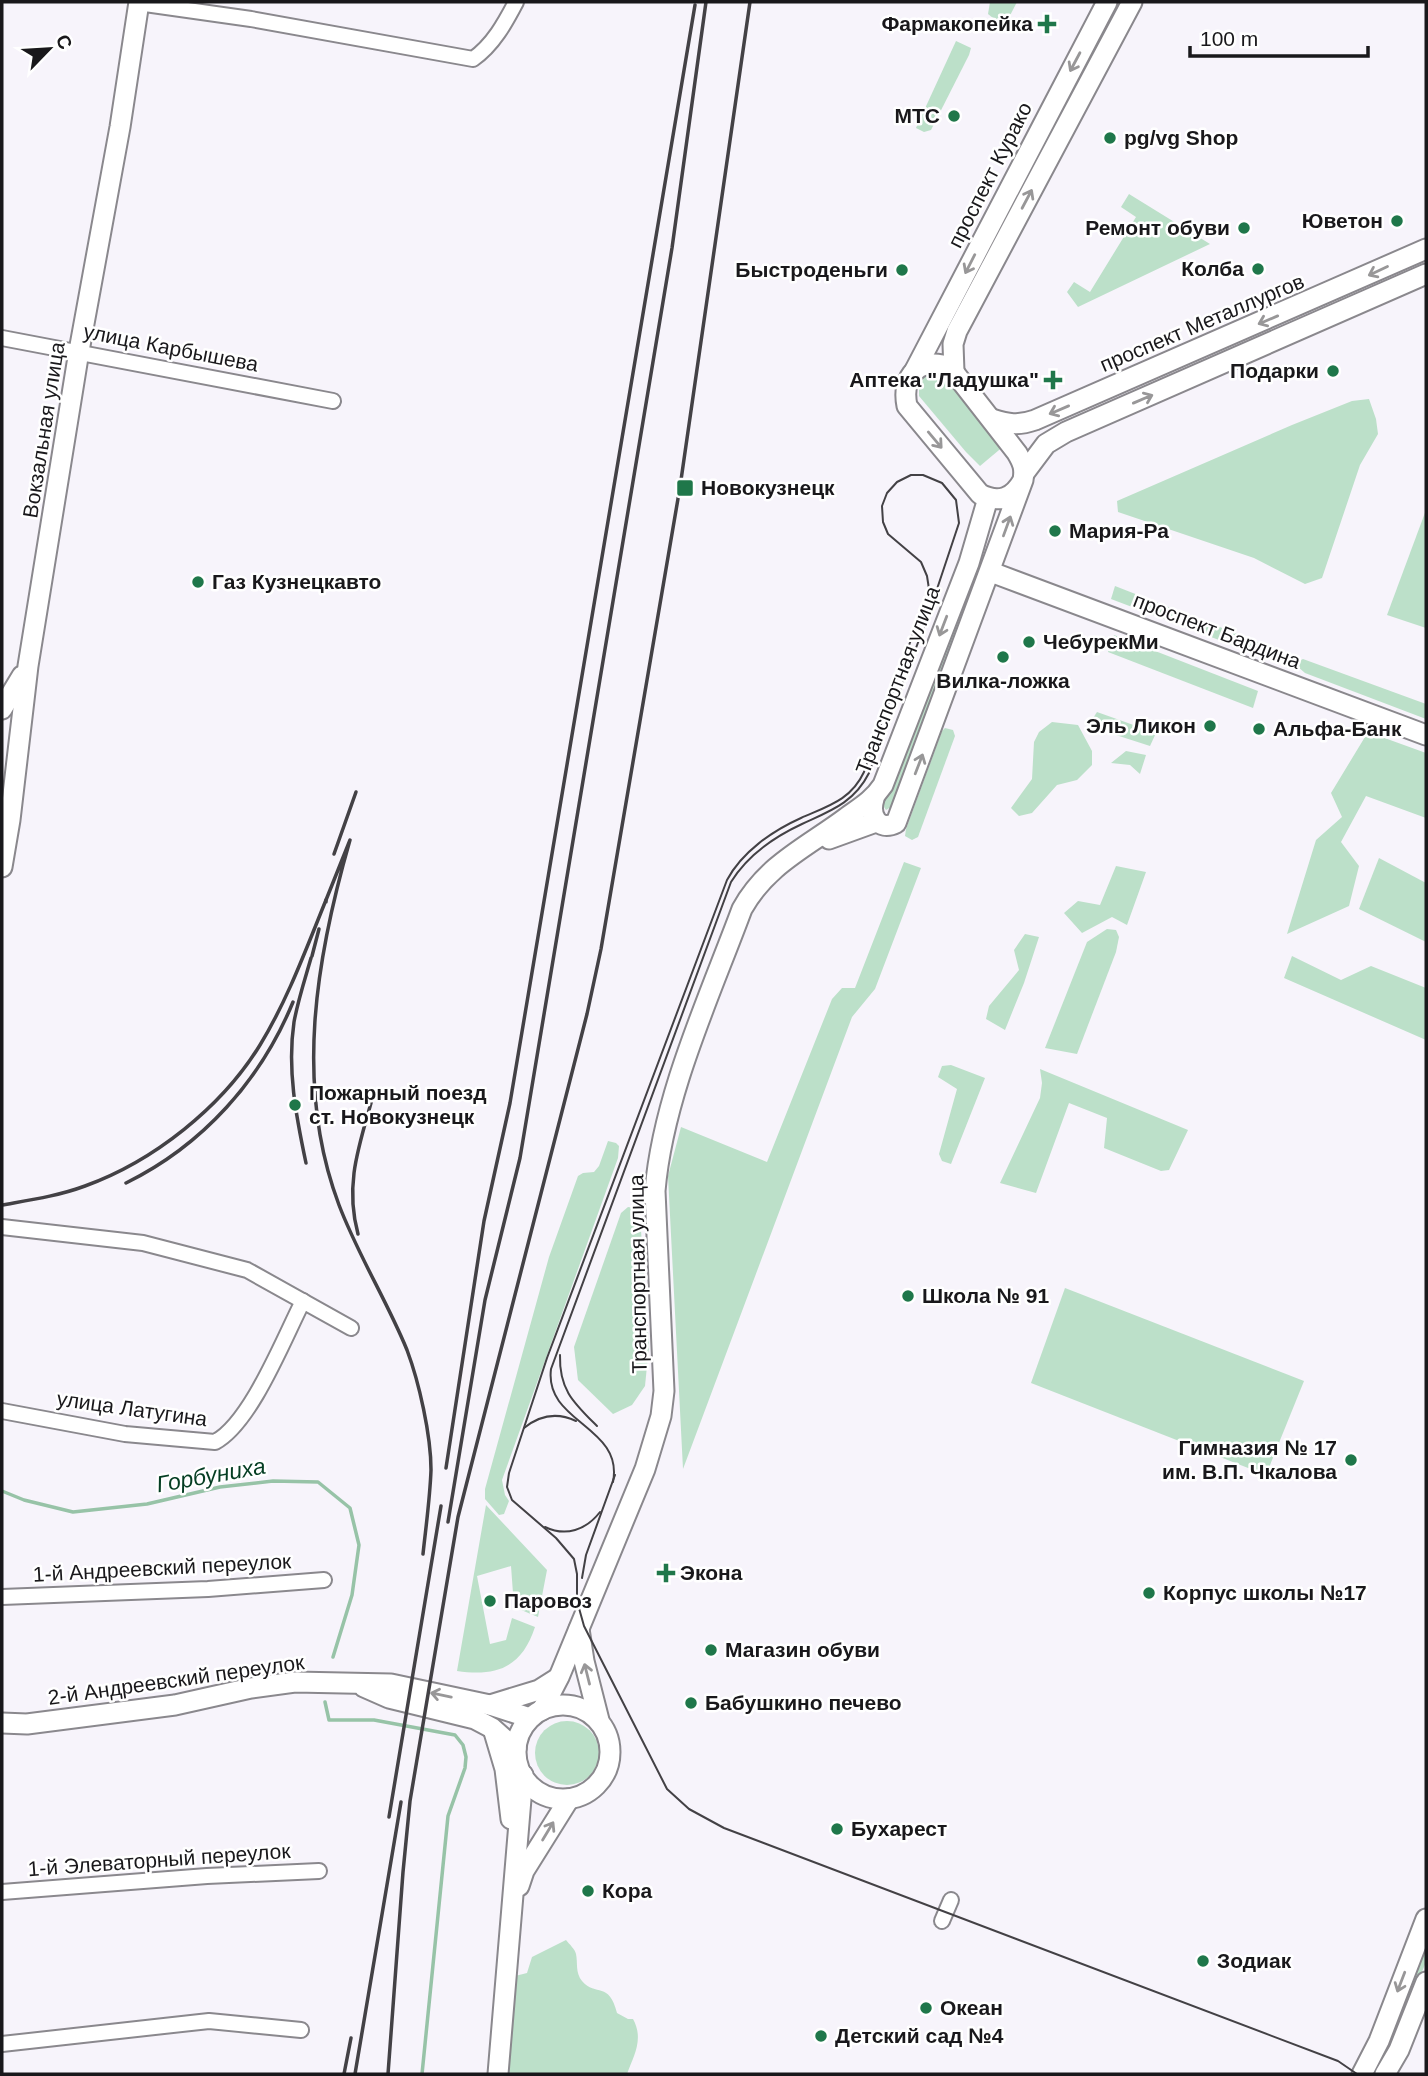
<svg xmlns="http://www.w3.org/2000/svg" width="1428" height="2076" font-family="Helvetica,sans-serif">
	<rect width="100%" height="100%" fill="#f7f4fb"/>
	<g fill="#bce0c9">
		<polygon points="990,2 1017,2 1004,27 988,14"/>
		<polygon points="956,41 971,48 969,55 931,130 924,132 916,128"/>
		<polygon points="1129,194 1210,244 1078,307 1067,292 1074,282 1090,292 1136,217 1121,207"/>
		<polygon points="931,374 950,380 1005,445 980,466 966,452 919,396 919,380 926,375"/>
		<polygon points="1369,399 1376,419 1378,434 1360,465 1322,578 1305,584 1254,558 1118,512 1117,501 1292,425 1352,401"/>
		<polygon points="1426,510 1426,628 1387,615"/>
		<polygon points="969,582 975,584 976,589 891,807 886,810 882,804"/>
		<polygon points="1115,586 1273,648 1269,659 1111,599"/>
		<polygon points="1114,635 1258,691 1253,708 1108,652"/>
		<polygon points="1303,659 1426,704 1426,719 1305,673 1297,666 1299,661"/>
		<polygon points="1097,712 1156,733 1150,746 1088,726"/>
		<polygon points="1052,722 1078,725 1092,751 1092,765 1077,780 1057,785 1032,813 1019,816 1011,808 1032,779 1034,742 1039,732"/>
		<polygon points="945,728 953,730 955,736 918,837 912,840 905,836 906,829 942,731"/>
		<polygon points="1368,732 1426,753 1426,818 1366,796 1341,842 1359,866 1349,906 1287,934 1316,840 1342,817 1331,793"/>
		<polygon points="1126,751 1146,755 1140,774 1130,765 1111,763"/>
		<polygon points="1379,858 1426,883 1426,942 1359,909"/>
		<polygon points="904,862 921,868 875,989 852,1017 683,1469 668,1176 681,1127 767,1162 832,999 842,988 855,988"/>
		<polygon points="1116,866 1146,872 1127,925 1112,917 1082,933 1064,913 1078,901 1100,905"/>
		<polygon points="1107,929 1116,930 1119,937 1116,952 1077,1054 1045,1048 1087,942"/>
		<polygon points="1025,934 1039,937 1024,983 1005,1030 986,1019 989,1006 1019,970 1014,950"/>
		<polygon points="1292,956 1341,980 1371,966 1426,988 1426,1040 1284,978"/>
		<polygon points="951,1065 985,1078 951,1164 942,1161 939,1154 957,1089 938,1077 942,1066"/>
		<polygon points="1040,1069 1188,1130 1169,1170 1161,1171 1104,1148 1107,1118 1069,1103 1036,1193 1000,1183 1040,1098 1042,1083"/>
		<polygon points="608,1141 616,1143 619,1146 618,1158 502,1480 505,1495 509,1501 504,1514 499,1515 485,1499 485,1489 549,1257 578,1176 583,1173 594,1172 599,1166"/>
		<polygon points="628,1207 634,1208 640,1216 649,1346 645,1386 632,1405 613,1414 578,1380 574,1347 621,1213"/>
		<polygon points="1065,1288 1304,1381 1266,1475 1031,1383"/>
		<path d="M486 1505 547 1570 538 1617 514 1607 511 1566 477 1576 490 1644 506 1640 512 1618 535 1627C522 1667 497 1677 457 1671Z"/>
		<circle cx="567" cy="1753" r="32"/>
		<polygon points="1426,1936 1426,1962 1394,2041 1391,2038 1417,1971"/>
		<path d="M566 1940C569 1944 575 1949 576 1954 578 1963 575 1972 582 1981 596 1997 609 1981 617 2013L628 2019H633C644 2039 634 2055 627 2074H507L515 1976 527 1973 532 1957Z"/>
	</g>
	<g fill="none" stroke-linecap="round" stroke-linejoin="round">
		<g stroke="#97c3a7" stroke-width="3.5">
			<polyline points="2,1491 24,1500 73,1512 147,1504 220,1487 273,1481 318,1482 350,1508 359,1545 352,1595 333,1657"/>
			<polyline points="325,1702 329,1720 374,1720 455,1735 463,1745 466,1757 465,1768 448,1816 422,2074"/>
		</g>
		<defs>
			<g id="minor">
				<path d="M138 3 251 19 473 59C493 45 505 23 516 2"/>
				<polyline points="2,338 333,401"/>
				<polyline points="2,1227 143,1243 247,1270 351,1328"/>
				<path d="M2 1411 125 1434 215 1442C251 1423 284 1338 303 1301"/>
				<polyline points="2,1597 208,1589 324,1580"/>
				<polyline points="2,1892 207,1876 319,1871"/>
				<polyline points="942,1921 951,1900"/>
				<polyline points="2,2044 209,2021 301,2030"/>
			</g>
			<g id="major">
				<polyline points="915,370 1107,2"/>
				<polyline points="954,372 953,344 957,331 1132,2"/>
				<path d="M992 419C1008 424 1018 426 1035 420L1426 249"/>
				<polyline points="1025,472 1046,444 1066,432 1426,274"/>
				<polyline points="991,572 1426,735"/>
				<polyline points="2,709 22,676"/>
				<path d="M874 799C869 815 878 832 896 823L1023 480C1025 469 1023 463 1017 453L950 367C919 356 901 376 907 406L980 494C999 504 1013 498 1023 480"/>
				<polyline points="829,839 876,822"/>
				<polyline points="2,867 10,820 28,666 79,351 120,127 139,2"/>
				<polyline points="579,1629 584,1661 599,1720"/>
				<polyline points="364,1687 389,1698 475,1719 492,1728 516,1749"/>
				<polyline points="490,1705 539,1690 558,1678"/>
				<circle cx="563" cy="1752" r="47"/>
				<path d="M542 1710 559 1677 645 1469 661 1416 664 1391 655 1191C663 1096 709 998 742 909 767 864 807 847 847 817 861 807 873 800 883 785L969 563 988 498"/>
				<polyline points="2,1723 27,1724 175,1705 251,1688 295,1682 391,1684 490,1705 530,1718"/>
				<polyline points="494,1732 505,1769 511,1819"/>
				<polyline points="519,1886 524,1871 569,1799"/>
				<polyline points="498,2074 523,1775"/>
				<polyline points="1362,2074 1379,2041 1426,1919"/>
				<polyline points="1385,2074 1399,2050 1426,1982"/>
			</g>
		</defs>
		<use href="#minor" stroke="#8a888d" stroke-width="18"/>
		<use href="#major" stroke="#8a888d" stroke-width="23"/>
		<use href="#minor" stroke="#fff" stroke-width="14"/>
		<use href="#major" stroke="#fff" stroke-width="19"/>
		<g stroke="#434145" stroke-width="2">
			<path d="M560 1355C559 1390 574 1403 597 1426"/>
			<path d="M524 1428C540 1415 557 1412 576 1421"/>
			<path d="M613 1482C624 1426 544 1423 551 1369L731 882C747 856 774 837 802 824 830 811 854 803 869 773L928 616 959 523 956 500 942 483 923 475H911L897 482 887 493 882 506 883 522 888 534 921 562 927 576 929 589 864 772C851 800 828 806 801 818 772 831 742 852 727 880L547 1358 509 1473 507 1487 512 1500 556 1538 574 1559 577 1574V1601L584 1626 667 1789 689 1809 724 1828 1338 2061 1357 2074"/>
			<path d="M545 1527C566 1537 586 1530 600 1512"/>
			<polyline points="582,1578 586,1555 615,1475"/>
		</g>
		<g stroke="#434145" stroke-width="3.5">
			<polyline points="334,854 356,792"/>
			<path d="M326 900 350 840C316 958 294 1086 339 1205 358 1255 387 1301 407 1350 419 1382 431 1435 431 1470 430 1498 426 1526 423 1554"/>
			<polyline points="312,956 319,929"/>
			<path d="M306 1163C296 1116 287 1069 294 1022 298 1000 305 979 311 958"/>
			<path d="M126 1183C203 1145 261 1080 293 1002"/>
			<path d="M2 1205C30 1200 58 1196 85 1186 154 1161 222 1107 260 1045 288 999 306 949 326 900V902"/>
			<path d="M358 1234C345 1186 358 1149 371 1103"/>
			<polyline points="446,1468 484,1221 510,1103 695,5"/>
			<polyline points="448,1522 485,1300 520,1158 672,248 706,2"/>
			<polyline points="389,1817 441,1506"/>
			<polyline points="344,2074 351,2038"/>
			<polyline points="355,2074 401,1802"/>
			<polyline points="388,2074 403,1872 410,1801 458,1517 587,1014 601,949 680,487 750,2"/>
		</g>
	</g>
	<defs><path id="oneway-shaft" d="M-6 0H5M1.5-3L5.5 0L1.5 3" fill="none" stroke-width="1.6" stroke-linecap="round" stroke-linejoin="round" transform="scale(1.75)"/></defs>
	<g stroke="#989798">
		<use href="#oneway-shaft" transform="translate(1075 62) rotate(118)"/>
		<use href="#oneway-shaft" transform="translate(1027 199) rotate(-62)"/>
		<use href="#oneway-shaft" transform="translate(970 264) rotate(117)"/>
		<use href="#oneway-shaft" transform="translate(1378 271) rotate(155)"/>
		<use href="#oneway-shaft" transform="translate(1268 320) rotate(157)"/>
		<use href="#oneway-shaft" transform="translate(1143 399) rotate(-23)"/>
		<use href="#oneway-shaft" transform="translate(1059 410) rotate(157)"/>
		<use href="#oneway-shaft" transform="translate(935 440) rotate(50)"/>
		<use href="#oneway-shaft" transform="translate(1007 526) rotate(-70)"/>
		<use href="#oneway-shaft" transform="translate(943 626) rotate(111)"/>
		<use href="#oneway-shaft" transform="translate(919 764) rotate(-69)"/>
		<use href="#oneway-shaft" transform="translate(587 1674) rotate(-104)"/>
		<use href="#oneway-shaft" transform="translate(441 1695) rotate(-168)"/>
		<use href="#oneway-shaft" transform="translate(548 1831) rotate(-59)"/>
		<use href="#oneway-shaft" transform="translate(1401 1982) rotate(111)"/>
	</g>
	<g fill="#1f774a" stroke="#fff" stroke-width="2.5">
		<path d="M1043.5 13.5h7v7h7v7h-7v7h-7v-7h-7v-7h7z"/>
		<circle cx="954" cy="116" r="7"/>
		<circle cx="1110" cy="138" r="7"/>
		<circle cx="1397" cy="221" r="7"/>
		<circle cx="1244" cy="228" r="7"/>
		<circle cx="1258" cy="269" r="7"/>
		<circle cx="902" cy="270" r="7"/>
		<circle cx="1333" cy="371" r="7"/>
		<path d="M1049.5 369.5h7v7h7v7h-7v7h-7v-7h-7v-7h7z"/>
		<rect x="676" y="479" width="18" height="18" rx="3.5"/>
		<circle cx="1055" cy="531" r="7"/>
		<circle cx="198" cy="582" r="7"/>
		<circle cx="1029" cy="642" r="7"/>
		<circle cx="1003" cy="657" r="7"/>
		<circle cx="1210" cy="726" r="7"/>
		<circle cx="1259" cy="729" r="7"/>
		<circle cx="295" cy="1105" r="7"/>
		<circle cx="908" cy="1296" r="7"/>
		<circle cx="1351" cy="1460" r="7"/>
		<path d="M662.5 1562.5h7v7h7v7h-7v7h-7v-7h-7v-7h7z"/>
		<circle cx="1149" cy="1593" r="7"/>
		<circle cx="490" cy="1601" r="7"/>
		<circle cx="711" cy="1650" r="7"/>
		<circle cx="691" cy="1703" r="7"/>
		<circle cx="837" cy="1829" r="7"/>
		<circle cx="588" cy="1891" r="7"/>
		<circle cx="1203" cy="1961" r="7"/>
		<circle cx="926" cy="2008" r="7"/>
		<circle cx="821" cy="2036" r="7"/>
	</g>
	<g text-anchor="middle" stroke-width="5" stroke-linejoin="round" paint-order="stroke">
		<g font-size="21" font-weight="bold" fill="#19181b" stroke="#fff" text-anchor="start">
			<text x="1033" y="31" text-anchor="end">Фармакопейка</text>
			<text x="940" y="123" text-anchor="end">МТС</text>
			<text x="1124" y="145">pg/vg Shop</text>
			<text x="1383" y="228" text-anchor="end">Юветон</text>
			<text x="1230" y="235" text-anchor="end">Ремонт обуви</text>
			<text x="1244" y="276" text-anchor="end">Колба</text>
			<text x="888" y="277" text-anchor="end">Быстроденьги</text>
			<text x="1319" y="378" text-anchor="end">Подарки</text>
			<text x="1039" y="387" text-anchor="end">Аптека "Ладушка"</text>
			<text x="701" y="495">Новокузнецк</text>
			<text x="1069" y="538">Мария-Ра</text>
			<text x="212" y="589">Газ Кузнецкавто</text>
			<text x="1043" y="649">ЧебурекМи</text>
			<text x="1003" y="688" text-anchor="middle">Вилка-ложка</text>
			<text x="1196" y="733" text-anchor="end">Эль Ликон</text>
			<text x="1273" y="736">Альфа-Банк</text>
			<text x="309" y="1100">Пожарный поезд<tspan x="309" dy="24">ст. Новокузнецк</tspan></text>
			<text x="922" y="1303">Школа № 91</text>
			<text x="1337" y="1455" text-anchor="end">Гимназия № 17<tspan x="1337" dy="24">им. В.П. Чкалова</tspan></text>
			<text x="680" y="1580">Экона</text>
			<text x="1163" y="1600">Корпус школы №17</text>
			<text x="504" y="1608">Паровоз</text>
			<text x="725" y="1657">Магазин обуви</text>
			<text x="705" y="1710">Бабушкино печево</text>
			<text x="851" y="1836">Бухарест</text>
			<text x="602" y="1898">Кора</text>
			<text x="1217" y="1968">Зодиак</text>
			<text x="940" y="2015">Океан</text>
			<text x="835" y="2043">Детский сад №4</text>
		</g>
		<g font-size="21" fill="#19181b" stroke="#fff">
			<text transform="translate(990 175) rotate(-63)" y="7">проспект Курако</text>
			<text transform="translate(1202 323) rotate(-23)" y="7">проспект Металлургов</text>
			<text transform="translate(171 348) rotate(11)" y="7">улица Карбышева</text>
			<text transform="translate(44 430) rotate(-81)" y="7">Вокзальная улица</text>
			<text transform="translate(1217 631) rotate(21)" y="7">проспект Бардина</text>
			<text transform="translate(898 680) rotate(-69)" y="7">Транспортная улица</text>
			<text transform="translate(638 1274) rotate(-91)" y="7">Транспортная улица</text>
			<text transform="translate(132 1409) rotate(8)" y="7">улица Латугина</text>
			<text transform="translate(162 1568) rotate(-3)" y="7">1-й Андреевский переулок</text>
			<text transform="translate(176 1680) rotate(-8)" y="7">2-й Андреевский переулок</text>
			<text transform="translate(159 1860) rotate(-4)" y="7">1-й Элеваторный переулок</text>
		</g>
		<g font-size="23" font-style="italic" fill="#053e23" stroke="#fff">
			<text transform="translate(211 1475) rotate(-10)" y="8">Горбуниха</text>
		</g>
	</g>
	<rect width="1428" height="2076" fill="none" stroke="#19181b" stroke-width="7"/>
	<g transform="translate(49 49) rotate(65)" stroke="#ffffff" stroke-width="5" paint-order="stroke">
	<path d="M0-5L12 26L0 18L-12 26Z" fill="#19181b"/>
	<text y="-10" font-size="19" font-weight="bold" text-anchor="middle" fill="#19181b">С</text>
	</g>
	<path d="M1190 46v10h178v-10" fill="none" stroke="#19181b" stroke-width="3.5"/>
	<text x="1200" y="46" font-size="21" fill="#19181b" stroke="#ffffff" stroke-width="5" paint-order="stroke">100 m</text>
</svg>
